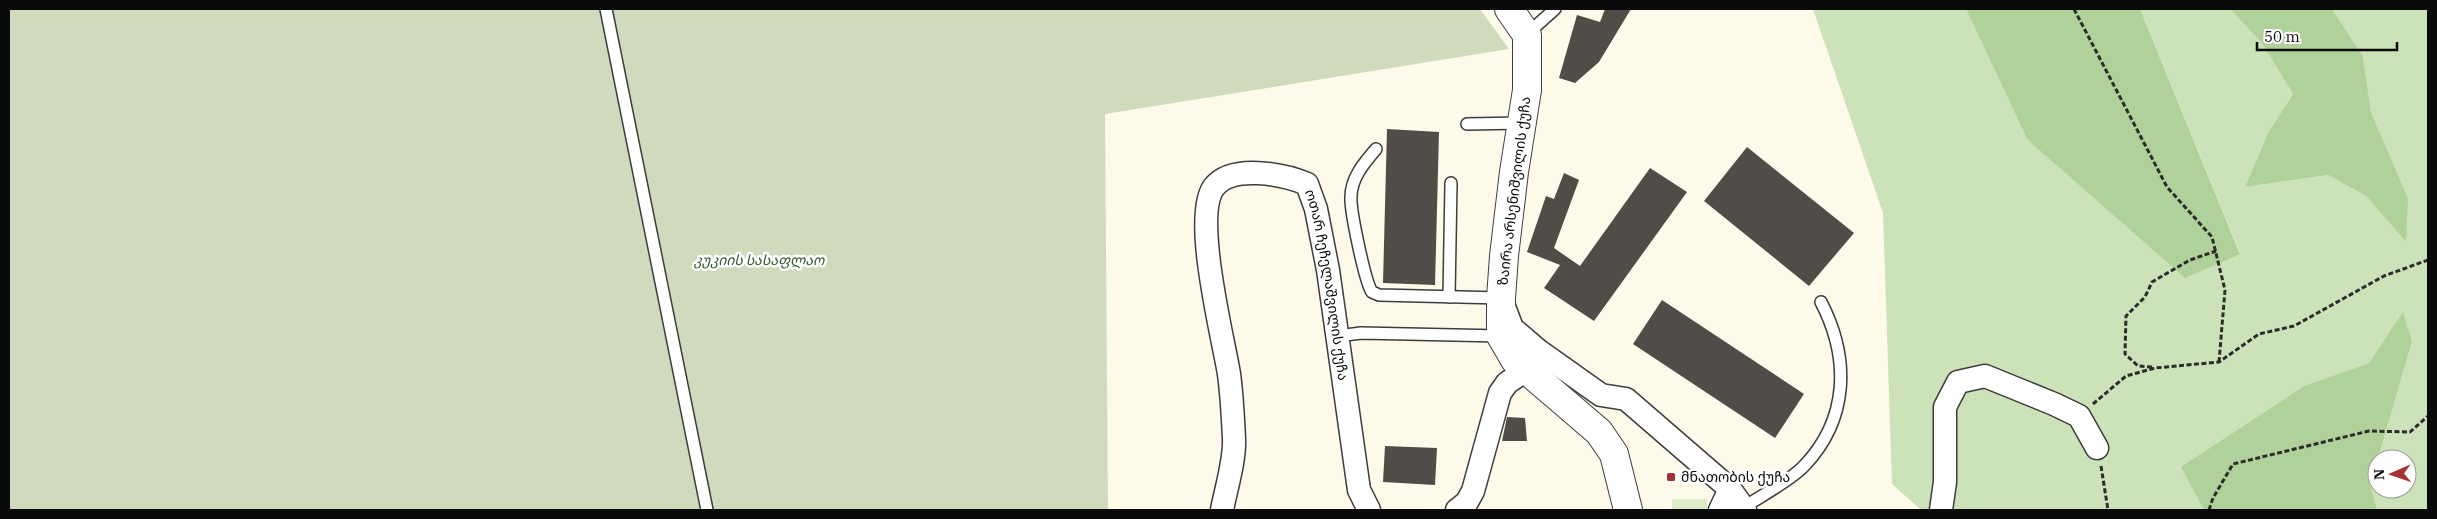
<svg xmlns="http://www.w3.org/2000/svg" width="2437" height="519" font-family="'IBM Plex Serif','Noto Sans Georgian',serif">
	<rect width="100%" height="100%" fill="#fdfaea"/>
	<polygon fill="#cce2b8" points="1813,9 1966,9 2027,139 2240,253 2140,9 2230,9 2261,42 2293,94 2268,133 2245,187 2328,175 2366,196 2406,242 2386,148 2371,112 2363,56 2332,9 2428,9 2428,510 2377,510 2369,485 2377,460 2377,489 2407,489 2407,459 2377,459 2412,343 2403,313 2369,363 2304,386 2182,467 2204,510 1921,510 1892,484 1883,213"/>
	<g fill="#b0d199">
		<polygon points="1966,9 2140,9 2240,254 2185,278 2027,139"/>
		<polygon points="2230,9 2332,9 2363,56 2371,112 2408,199 2406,242 2366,196 2328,175 2245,187 2268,133 2293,94 2261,42"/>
		<polygon points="2403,312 2412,342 2370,485 2377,510 2204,510 2181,467 2304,386 2369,363"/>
	</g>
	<polygon fill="#d0dbbe" points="9,9 1480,9 1509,49 1105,114 1108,510 9,510"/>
	<rect fill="#ddebc9" x="1672" y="499" width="35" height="11"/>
	<g fill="#514c48">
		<polygon points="1605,9 1631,9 1599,62 1575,83 1559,78 1577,15 1600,22"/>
		<polygon points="1387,129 1439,132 1435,285 1383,283"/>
		<polygon points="1747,147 1854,233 1809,286 1704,201"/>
		<polygon points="1650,168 1687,192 1594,321 1544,288 1560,265 1527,252 1546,196 1554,199 1564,173 1579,180 1554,248 1580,266"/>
		<polygon points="1662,300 1804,394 1775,438 1633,344"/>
		<polygon points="1507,417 1525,418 1527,441 1502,441"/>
		<polygon points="1385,446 1437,448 1435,485 1383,482"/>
	</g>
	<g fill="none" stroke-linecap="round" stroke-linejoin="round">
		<defs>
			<g id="service">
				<polyline points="606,9 707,510"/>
				<polyline points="1527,34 1555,9"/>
				<polyline points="1467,124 1522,123"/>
				<path d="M1376 149C1364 163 1351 178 1351 197 1350 210 1365 282 1372 292L1379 295 1501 298"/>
				<polyline points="1449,297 1451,183"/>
				<polyline points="1338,336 1361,333 1501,336"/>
				<path d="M1744 507C1761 496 1791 480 1804 466 1849 419 1850 358 1821 302"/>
			</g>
			<g id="minor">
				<polyline points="1503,304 1512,328 1539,351 1601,395 1626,399 1730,489 1745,510"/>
				<path id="s1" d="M1222 510C1226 489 1235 460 1234 439 1233 418 1232 396 1229 374 1223 337 1192 216 1214 187 1232 164 1283 174 1307 184L1316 209 1328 270 1359 490 1369 510"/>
				<polyline points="1457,510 1467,502 1473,491 1500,393 1507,383 1526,370"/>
				<polyline points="1720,510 1730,489"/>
				<polyline points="1941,510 1945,482 1945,407 1958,382 1985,376 2054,404 2079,416 2097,448"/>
			</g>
			<polyline id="tertiary" points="1509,9 1527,35 1527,90 1514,172 1504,256 1501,298 1501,336 1515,360 1599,432 1614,454 1628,510"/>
		</defs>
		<use href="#service" stroke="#3d3d3d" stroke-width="14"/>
		<use href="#minor" stroke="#3d3d3d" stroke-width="25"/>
		<use href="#tertiary" stroke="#3d3d3d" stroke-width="30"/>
		<g stroke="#2c2c2c" stroke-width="3" stroke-dasharray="5 2.5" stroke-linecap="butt">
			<polyline points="2074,9 2167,187 2212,237 2225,290 2219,362"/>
			<polyline points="2152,367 2138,366 2125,354 2126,316 2145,297 2152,282 2190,260 2216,251"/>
			<polyline points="2093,404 2126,376 2155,368 2219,362 2259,334 2294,326 2384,276 2428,260"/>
			<polyline points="2101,466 2108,510"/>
			<polyline points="2209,510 2213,498 2233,464 2369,431 2410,432 2428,416"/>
		</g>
		<use href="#service" stroke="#fff" stroke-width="11"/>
		<use href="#minor" stroke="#fff" stroke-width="22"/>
		<use href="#tertiary" stroke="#fff" stroke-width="28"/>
	</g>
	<rect fill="#a93334" stroke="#fff" stroke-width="2" x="1666" y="472" width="10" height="10" rx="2.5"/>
	<g text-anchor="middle" stroke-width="5" stroke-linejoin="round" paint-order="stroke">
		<g font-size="14" fill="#0a0a0a" stroke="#fff">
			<text transform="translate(1514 191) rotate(-83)" y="5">ზაირა არსენიშვილის ქუჩა</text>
			<text dy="5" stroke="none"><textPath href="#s1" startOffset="529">ოთარ ჩეჩელაშვილის ქუჩა</textPath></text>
		</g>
		<g font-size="14" font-style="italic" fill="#2c5923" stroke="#fff">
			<text x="759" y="265">კუკიის სასაფლაო</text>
		</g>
		<g font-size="14" fill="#0a0a0a" stroke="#fff" text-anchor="start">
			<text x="1681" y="482">მნათობის ქუჩა</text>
		</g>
	</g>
	<rect width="2437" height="519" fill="none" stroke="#0a0a0a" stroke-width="20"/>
	<g transform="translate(2392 474) rotate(268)"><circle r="24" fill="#ffffff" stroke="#9d9d9d"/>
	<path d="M0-4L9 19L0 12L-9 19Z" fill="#a93334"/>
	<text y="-8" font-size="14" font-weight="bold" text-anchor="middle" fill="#0a0a0a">N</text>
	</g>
	<path d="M2257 42v8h140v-8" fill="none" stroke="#0a0a0a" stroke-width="2.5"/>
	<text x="2264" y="42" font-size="15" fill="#0a0a0a" stroke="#ffffff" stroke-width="4" paint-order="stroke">50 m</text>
</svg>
